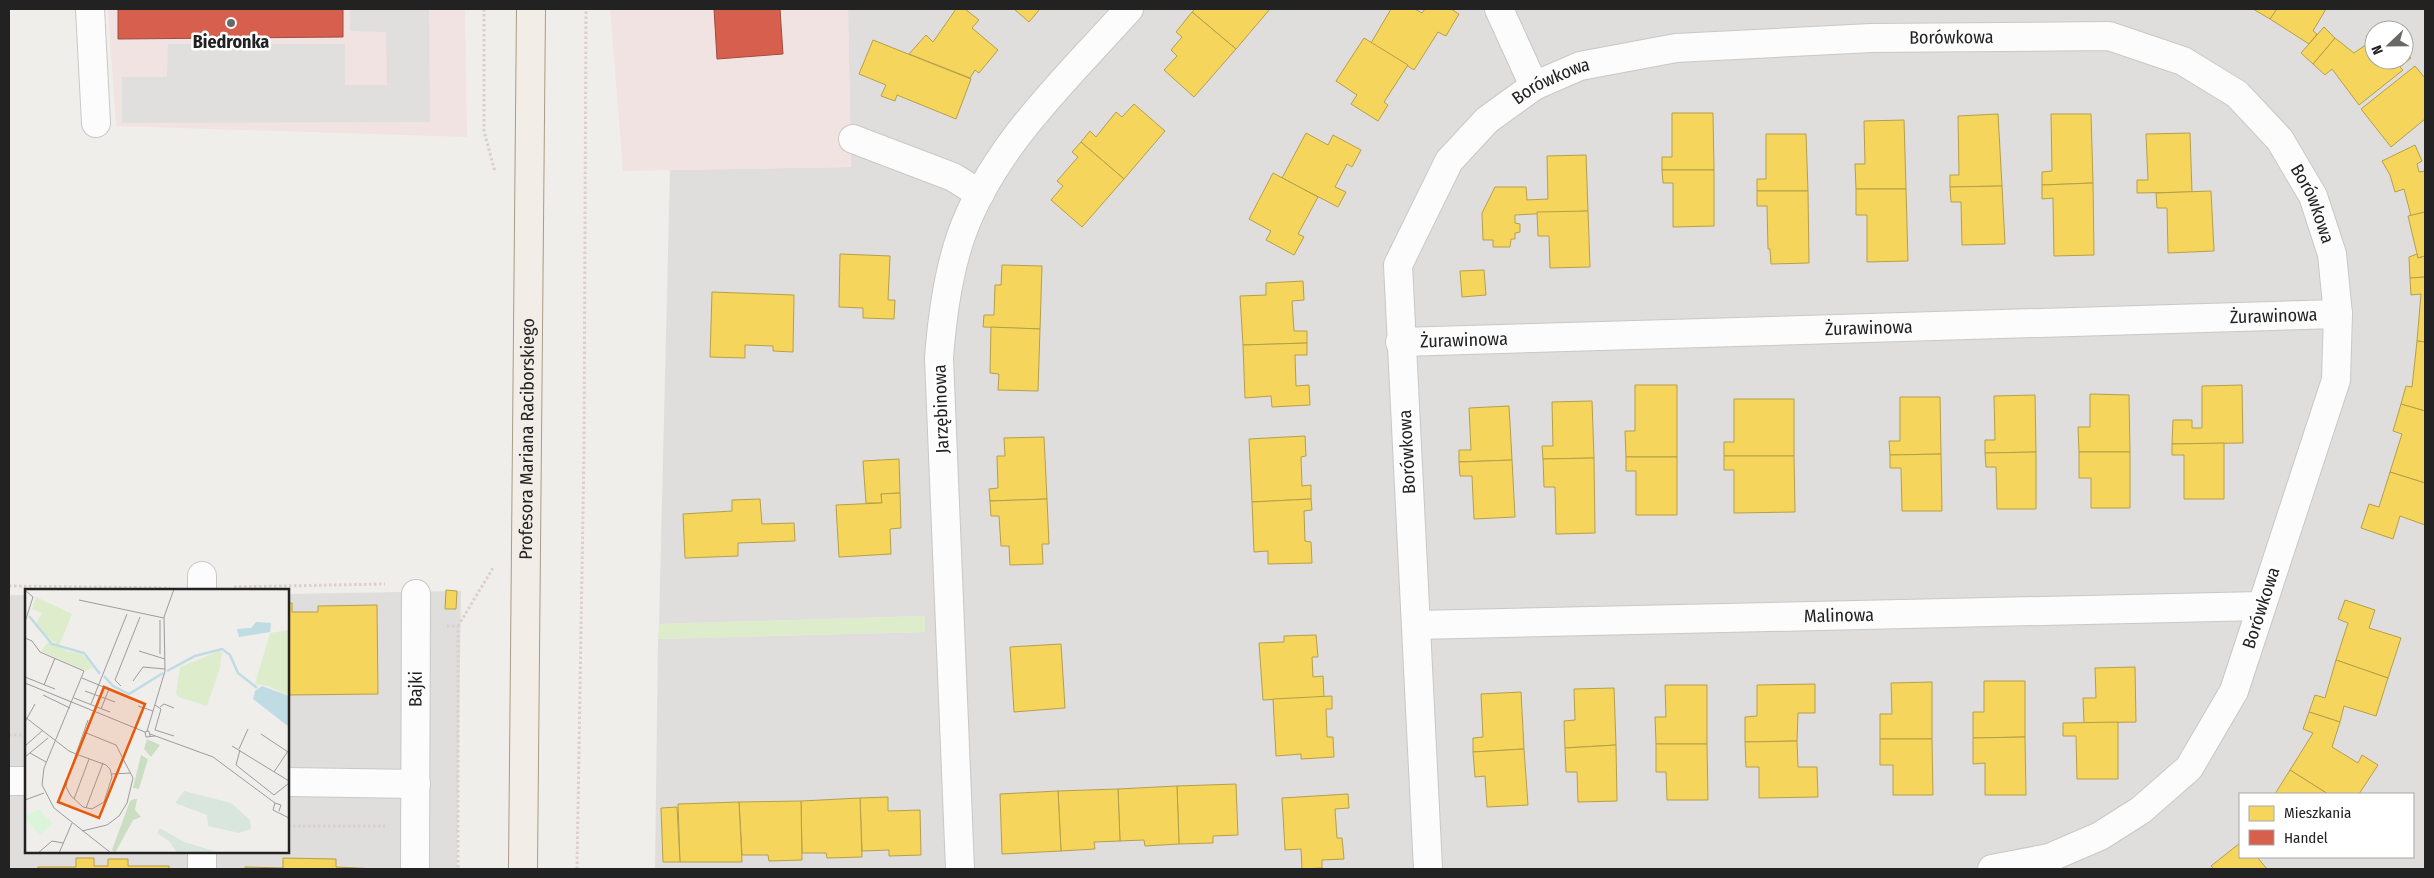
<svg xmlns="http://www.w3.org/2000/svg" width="2434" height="878" font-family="'Fira Sans Condensed',sans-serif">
	<rect width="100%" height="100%" fill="#f0eeeb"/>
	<g fill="#dfdedc" fill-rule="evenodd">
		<path d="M848 9H2425V869H655L658 639 925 632V616L659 624 670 170 851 167ZM2374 30H2404V60H2374ZM2240 794H2413V857H2240Z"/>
		<polygon points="461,591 457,869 9,869 9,595 26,595 26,852 288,852 288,594"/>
	</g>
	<g fill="#f1e3e1">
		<polygon points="108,9 465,9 467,137 116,126"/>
		<polygon points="610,9 848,9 851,167 623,171"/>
	</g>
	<polygon fill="#ddeccb" points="925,616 925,632 658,639 659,624"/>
	<polygon fill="#e0dfde" points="350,9 429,9 430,122 122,123 122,77 167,77 168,44 345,44 345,85 387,85 386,32 350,31"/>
	<g fill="#f6d55c" stroke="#b69f4b">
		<polygon points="956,9 965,9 979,20 972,28 998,50 979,73 975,70 970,78 909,54 926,35 933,42"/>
		<polygon points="1014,9 1040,9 1029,22"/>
		<polygon points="1195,9 1270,9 1236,49 1192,12"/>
		<polygon points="1391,9 1415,9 1422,13 1425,9 1451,9 1459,14 1446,36 1438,32 1414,70 1371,43"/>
		<polygon points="2253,9 2277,9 2270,19"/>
		<polygon points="2277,9 2326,9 2313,31 2317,34 2309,44 2270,19"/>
		<polygon points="1192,12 1236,49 1194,97 1164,70 1177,56 1171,50 1182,37 1176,32"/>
		<polygon points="2383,22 2389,30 2374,30 2374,60 2404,60 2404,50 2411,58 2400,67 2403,70 2359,105 2332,69 2325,75 2313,64 2335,38 2354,53 2370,42 2366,36"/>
		<polygon points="2324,27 2335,38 2313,64 2301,53"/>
		<polygon points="1364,38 1408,65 1384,102 1388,105 1378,121 1351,104 1357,95 1336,81"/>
		<polygon points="873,40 971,79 956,119 897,95 895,101 881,96 886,85 859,74"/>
		<polygon points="2415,66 2425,78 2425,119 2391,147 2361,109"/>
		<polygon points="1134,104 1165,131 1124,179 1081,142 1090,131 1096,137 1116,112 1122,117"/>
		<polygon points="1672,113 1713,113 1714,170 1662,170 1662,157 1672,157"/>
		<polygon points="1998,114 2002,186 1950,187 1950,175 1959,175 1958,116"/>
		<polygon points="2051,114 2091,114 2093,183 2042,185 2042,172 2052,171"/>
		<polygon points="1904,120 1906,189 1856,189 1855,164 1865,164 1864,121"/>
		<polygon points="1306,133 1328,145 1333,135 1361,150 1352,167 1347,164 1335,187 1346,192 1338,207 1282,178"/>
		<polygon points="2190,133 2192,192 2137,193 2137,180 2148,180 2146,134"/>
		<polygon points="1766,134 1806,134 1808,191 1757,191 1757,179 1766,179"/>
		<polygon points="1081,142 1124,179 1082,227 1051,200 1063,186 1057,181 1078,157 1072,152"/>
		<polygon points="2415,145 2422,161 2417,164 2419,172 2425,171 2425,212 2411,216 2404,189 2395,192 2390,175 2382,161"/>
		<polygon points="1586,155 1588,211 1515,215 1515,223 1520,224 1520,232 1515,233 1515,239 1511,239 1510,247 1493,247 1493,240 1483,240 1482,213 1495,187 1526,187 1527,200 1548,199 1547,156"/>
		<polygon points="1662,170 1714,170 1714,226 1673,227 1673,183 1663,183"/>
		<polygon points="1273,173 1318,197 1298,234 1304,237 1294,255 1266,240 1271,231 1249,219"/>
		<polygon points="2093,183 2094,255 2054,256 2053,198 2042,199 2042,185"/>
		<polygon points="2002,186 2005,244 1962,245 1961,202 1951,202 1950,187"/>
		<polygon points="1856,189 1906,189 1908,261 1867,262 1867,215 1856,215"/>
		<polygon points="1757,191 1808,191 1809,263 1771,264 1770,249 1768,249 1767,206 1757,206"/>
		<polygon points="2211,191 2214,251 2168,253 2167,208 2157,208 2156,193"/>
		<polygon points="1588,211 1590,267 1550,268 1549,236 1538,236 1537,212"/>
		<polygon points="2425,212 2425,256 2418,258 2408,216"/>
		<polygon points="840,254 890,256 888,300 895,300 894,319 863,318 863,308 839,307"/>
		<polygon points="2417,254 2418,258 2425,256 2425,277 2410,278 2409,257"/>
		<polygon points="1002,265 1042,266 1040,329 983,327 984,315 994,315 995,285 1001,285"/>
		<polygon points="1484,270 1486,295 1462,297 1460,271"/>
		<polygon points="2425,277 2425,342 2417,341 2421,294 2411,295 2410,278"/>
		<polygon points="1303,281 1304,300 1292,301 1294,331 1307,331 1307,343 1243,345 1240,296 1266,295 1266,283"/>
		<polygon points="712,292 794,295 793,352 773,351 773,346 745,345 745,358 710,357"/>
		<polygon points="991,327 1040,329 1038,391 998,390 999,374 990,373"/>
		<polygon points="2417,341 2425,342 2425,411 2401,404 2406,386 2412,387"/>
		<polygon points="1307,343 1307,355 1295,355 1296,386 1309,385 1310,405 1272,407 1271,396 1245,398 1243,345"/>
		<polygon points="1635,385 1677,385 1677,457 1626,457 1625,431 1635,431"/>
		<polygon points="2242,385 2243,443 2172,444 2173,420 2192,420 2192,428 2202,428 2202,386"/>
		<polygon points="2090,394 2129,395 2130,452 2079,452 2078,427 2090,427"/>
		<polygon points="2035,395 2036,452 1985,453 1985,440 1995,440 1994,396"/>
		<polygon points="1900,397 1940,397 1941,454 1890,455 1889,441 1900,441"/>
		<polygon points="1734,399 1794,399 1794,456 1724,456 1724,442 1734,442"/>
		<polygon points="1592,401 1594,458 1543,459 1542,446 1553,446 1552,402"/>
		<polygon points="2401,404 2425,411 2425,483 2390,472 2402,434 2393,431"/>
		<polygon points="1509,406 1512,460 1459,462 1459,450 1471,450 1469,408"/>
		<polygon points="1305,436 1306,456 1301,457 1302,486 1311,485 1311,499 1252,502 1249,439"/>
		<polygon points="1044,437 1047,499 990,501 989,489 998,488 997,456 1005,456 1004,438"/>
		<polygon points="2224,443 2224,499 2184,499 2184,455 2172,455 2172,444"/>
		<polygon points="2036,452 2036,509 1997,509 1996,467 1986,467 1985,453"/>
		<polygon points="2079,452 2130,452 2130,508 2091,508 2091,478 2079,478"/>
		<polygon points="1941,454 1942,511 1902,511 1901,468 1890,468 1890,455"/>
		<polygon points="1724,456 1794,456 1795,512 1734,513 1734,470 1724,470"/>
		<polygon points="1626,457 1677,457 1677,515 1636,515 1636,471 1626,471"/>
		<polygon points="1594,458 1595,533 1556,534 1555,487 1544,487 1543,459"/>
		<polygon points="899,459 900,493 881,494 882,503 866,503 863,461"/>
		<polygon points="1512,460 1515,517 1474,519 1472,476 1460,476 1459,462"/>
		<polygon points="2390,472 2425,483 2425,525 2400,516 2393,539 2361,528 2369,504 2379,507"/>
		<polygon points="900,493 901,528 890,529 891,554 839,557 836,505 882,503 881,494"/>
		<polygon points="760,499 762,524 794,523 795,541 738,543 738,556 685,558 683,514 732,511 732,500"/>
		<polygon points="1047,499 1049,544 1042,544 1043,564 1010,565 1009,546 1001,546 999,516 991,516 990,501"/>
		<polygon points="1311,499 1312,510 1304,511 1305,541 1311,542 1312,563 1268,564 1268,551 1254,552 1252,502"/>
		<polygon points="446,590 457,591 456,609 445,609"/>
		<polygon points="2345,600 2375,610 2369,628 2401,638 2388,678 2336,660 2348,623 2338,619"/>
		<polygon points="288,603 292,603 292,612 318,612 318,606 377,605 378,694 288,695"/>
		<polygon points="1316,635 1318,657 1312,657 1313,677 1323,676 1324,697 1263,700 1259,643 1284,642 1284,636"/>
		<polygon points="1061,644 1065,708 1014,712 1010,647"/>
		<polygon points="2336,660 2388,678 2376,716 2344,706 2340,722 2309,712 2315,695 2325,698"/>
		<polygon points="2135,667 2136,722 2084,723 2083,698 2096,698 2095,668"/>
		<polygon points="1984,681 2025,681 2025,737 1973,738 1973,712 1984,712"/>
		<polygon points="1932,682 1932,739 1880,739 1880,714 1892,714 1891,683"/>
		<polygon points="1815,684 1815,713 1798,713 1797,741 1745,742 1745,717 1757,716 1757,685"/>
		<polygon points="1665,685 1707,685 1707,744 1656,744 1655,717 1666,717"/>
		<polygon points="1614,688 1616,745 1565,748 1564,721 1575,720 1574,689"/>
		<polygon points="1521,692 1524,749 1473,752 1473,738 1483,737 1481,694"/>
		<polygon points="1332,696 1332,709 1326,709 1327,737 1333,737 1334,757 1301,759 1301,754 1276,756 1273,699"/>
		<polygon points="2309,712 2340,722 2332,747 2358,763 2362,755 2378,765 2359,794 2328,794 2290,770 2313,733 2303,729"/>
		<polygon points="2118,722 2118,779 2077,779 2076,736 2063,736 2063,723"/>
		<polygon points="2025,737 2026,795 1985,795 1985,763 1973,764 1973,738"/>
		<polygon points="1880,739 1932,739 1933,795 1893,795 1893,765 1880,765"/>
		<polygon points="1797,741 1798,767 1817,767 1818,797 1759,798 1759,767 1746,767 1745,742"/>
		<polygon points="1656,744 1707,744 1708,800 1667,800 1666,772 1656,772"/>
		<polygon points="1616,745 1617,801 1578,802 1577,772 1566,772 1565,748"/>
		<polygon points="1524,749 1528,805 1487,807 1485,776 1475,777 1473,752"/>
		<polygon points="2290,770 2328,794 2275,794"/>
		<polygon points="1236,784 1238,835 1213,836 1213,843 1179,844 1177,786"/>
		<polygon points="1177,786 1179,844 1145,846 1144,840 1120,841 1118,789"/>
		<polygon points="1118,789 1120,841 1094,842 1095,849 1061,851 1058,791"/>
		<polygon points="1058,791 1061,851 1002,854 1000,794"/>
		<polygon points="1348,794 1349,808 1335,809 1337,838 1342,838 1344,859 1322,860 1322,868 1302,869 1301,849 1285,850 1282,798"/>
		<polygon points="888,797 888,811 920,810 921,855 889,856 889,850 862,851 860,798"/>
		<polygon points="860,798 862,857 827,858 826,853 802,853 801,801"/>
		<polygon points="801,801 802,860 769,861 768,855 742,855 739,802"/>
		<polygon points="739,802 742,862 680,862 678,804"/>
		<polygon points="677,807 680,862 663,862 661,808"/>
		<polygon points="2240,843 2240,857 2257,857 2267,869 2214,869 2211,866"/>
		<polygon points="76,858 94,858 94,866 108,866 108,859 128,859 128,866 169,866 169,869 38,869 38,867 76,867"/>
		<polygon points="283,858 336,859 336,867 377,869 245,869 245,867 283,868"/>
	</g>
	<g fill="#d6604d" stroke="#a04d40">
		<polygon points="118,9 343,9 343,37 118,39"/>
		<polygon points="714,9 780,9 783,54 717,59"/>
	</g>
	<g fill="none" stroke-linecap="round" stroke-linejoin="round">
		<defs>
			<g id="minor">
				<polyline points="90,9 96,123"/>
				<polyline points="1499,9 1534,86"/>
				<polyline points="853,139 953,177 980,194"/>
				<path id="s1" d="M1400 342 2338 314"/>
				<polyline points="202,590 202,576"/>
				<path id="s2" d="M1417 625 2261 606"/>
				<polyline points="9,781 26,781"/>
				<polyline points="288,782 416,784"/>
				<polyline points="202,852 202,869"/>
				<path id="s3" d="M415 869 416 594"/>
				<path d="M960 869 939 358C942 318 947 278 960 239 990 149 1067 78 1129 9"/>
				<path id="s4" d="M1428 869 1398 265 1449 161 1487 120 1534 86 1580 66 1676 48 1871 38 2109 36 2183 61 2237 94 2280 140 2313 196 2332 254 2338 314 2336 380 2234 691 2189 768 2141 810 2100 836 2049 858 1992 869"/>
			</g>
			<g id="major">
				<path id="s5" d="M523 869 531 9"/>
			</g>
		</defs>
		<use href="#minor" stroke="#c9c8c7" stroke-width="30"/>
		<use href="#major" stroke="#a79c86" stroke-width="30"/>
		<g stroke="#dccecd" stroke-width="3" stroke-dasharray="2.5 2.5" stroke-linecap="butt">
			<polyline points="484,9 484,131 495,172"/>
			<polyline points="9,586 170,588"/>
			<polyline points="234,587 385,584"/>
			<polyline points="447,626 458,626 458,869"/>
			<polyline points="458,626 493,568"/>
			<polyline points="9,735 26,735"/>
			<polyline points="288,826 385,826"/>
			<polyline points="577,869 584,452 586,9"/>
		</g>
		<use href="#minor" stroke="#fdfcfc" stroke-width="28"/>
		<use href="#major" stroke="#f3ede7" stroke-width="28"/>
	</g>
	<circle fill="#6a6968" stroke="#fff" stroke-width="2" cx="231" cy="23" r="5"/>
	<g text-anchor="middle" stroke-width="5" stroke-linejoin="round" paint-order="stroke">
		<g font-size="18" fill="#222" stroke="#fff">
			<text dy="6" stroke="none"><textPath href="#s4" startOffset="1258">Borówkowa</textPath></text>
			<text dy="6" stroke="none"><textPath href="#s4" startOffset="852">Borówkowa</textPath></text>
			<text dy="6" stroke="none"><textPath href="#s4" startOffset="1692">Borówkowa</textPath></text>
			<text dy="6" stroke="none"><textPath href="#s1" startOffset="874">Żurawinowa</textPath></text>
			<text dy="6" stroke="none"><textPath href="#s1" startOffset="469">Żurawinowa</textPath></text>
			<text dy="6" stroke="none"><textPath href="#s1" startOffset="64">Żurawinowa</textPath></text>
			<text transform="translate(941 409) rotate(-92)" y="6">Jarzębinowa</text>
			<text dy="6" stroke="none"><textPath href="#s5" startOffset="430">Profesora Mariana Raciborskiego</textPath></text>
			<text transform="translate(1407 452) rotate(-93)" y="6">Borówkowa</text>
			<text transform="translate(2261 608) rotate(-72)" y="6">Borówkowa</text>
			<text dy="6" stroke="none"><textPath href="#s2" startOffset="422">Malinowa</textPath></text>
			<text dy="6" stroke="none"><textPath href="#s3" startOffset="180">Bajki</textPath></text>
		</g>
		<g font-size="18" font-weight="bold" fill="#222" stroke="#fff">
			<text x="231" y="48">Biedronka</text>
		</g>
	</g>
	<g transform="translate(25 589)">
		<rect width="264" height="264" fill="#f0eeeb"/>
		<path d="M11 8 47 25 34 57 10 37 17 24 7 20ZM264 41V107L243 97 230 95 245 44ZM24 52 44 63 56 64 68 78 61 82 16 62ZM194 62 197 63 195 79 182 117 154 108 151 105 155 78Z" fill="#ddeccb"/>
		<path d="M122 150 135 156 126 168 119 160ZM116 166 123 170 114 200 108 199ZM109 210H112L110 221 116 228 108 231 90 264 87 261 105 212Z" fill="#cbdec1"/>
		<path d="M159 202 206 214 225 231 226 240 214 244 183 237 182 226 150 214ZM135 239 159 253 196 264H152L145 253 132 244Z" fill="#d9e6de"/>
		<path d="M14 221 28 234 15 246 0 230V226Z" fill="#daf5da"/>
		<path d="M231 33 246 34 245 43 214 48 212 40 226 39ZM237 97 264 107V138L228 110 230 102Z" fill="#bfdbe3"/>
		<path fill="none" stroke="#bfdbe3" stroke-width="2.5" d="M4 27 27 55 59 64 75 85M142 82 170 67 197 60 205 66 213 84 232 99M79 87 88 97 104 105 138 84"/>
		<path fill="none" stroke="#9e9c9b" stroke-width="1" d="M0 1 8 8 0 33M54 11 139 29M135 31V65M0 49 7 52 15 63 59 82 19 179 17 196 29 219 86 264M114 62 140 70M0 88 30 100M57 89 93 104M108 92 118 78 140 80M0 94 120 143M19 96 30 69M96 97 90 91 115 28M60 102 90 113M18 106 45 119M49 109 85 123M66 115 102 25M130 116 136 120 130 141 149 147M113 117 128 122M135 118 139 115 149 119M76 120 84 100M0 128 44 162 51 165 81 176 85 180 87 188 79 213 67 220 58 218 46 207 41 198 42 192 51 165 63 131M0 133 10 115M122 142 140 82 139 28 149 0M125 145 188 168 250 214M236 145 263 163M125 147 124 142 120 143 121 148 130 147M0 157 17 142M207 157 264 192M214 160 223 140M215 161 211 176 249 206 264 194M5 164 21 173M0 168 23 149M249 183 263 162M87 185 106 184M49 210 64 170M0 211 19 204M61 219 78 174M254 222 256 216 250 214 248 221 264 229M57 242 82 236 94 227 102 214 108 189 91 156 59 143M13 264 27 252 38 254M34 264 47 234"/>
		<path fill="#e8590c" fill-opacity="0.15" stroke="#e8590c" stroke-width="2.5" d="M79 98 120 115 74 229 33 213Z"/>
		<rect width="264" height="264" fill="none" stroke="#222" stroke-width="2.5"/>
	</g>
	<rect width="2434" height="878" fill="none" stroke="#222222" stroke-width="20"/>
	<rect x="2239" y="793" width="175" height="65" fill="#ffffff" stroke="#a7a7a7"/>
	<rect x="2249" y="806" width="25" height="15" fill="#f6d55c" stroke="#a7a7a7"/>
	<text x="2284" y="818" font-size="15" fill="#222222">Mieszkania</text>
	<rect x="2249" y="830" width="25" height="15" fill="#d6604d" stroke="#a7a7a7"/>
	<text x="2284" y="843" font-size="15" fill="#222222">Handel</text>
	<g transform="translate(2389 45) rotate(248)"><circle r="24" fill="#ffffff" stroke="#a7a7a7"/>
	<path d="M0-4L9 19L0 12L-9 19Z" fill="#6a6968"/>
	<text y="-8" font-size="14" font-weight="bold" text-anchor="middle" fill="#222222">N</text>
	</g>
</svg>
